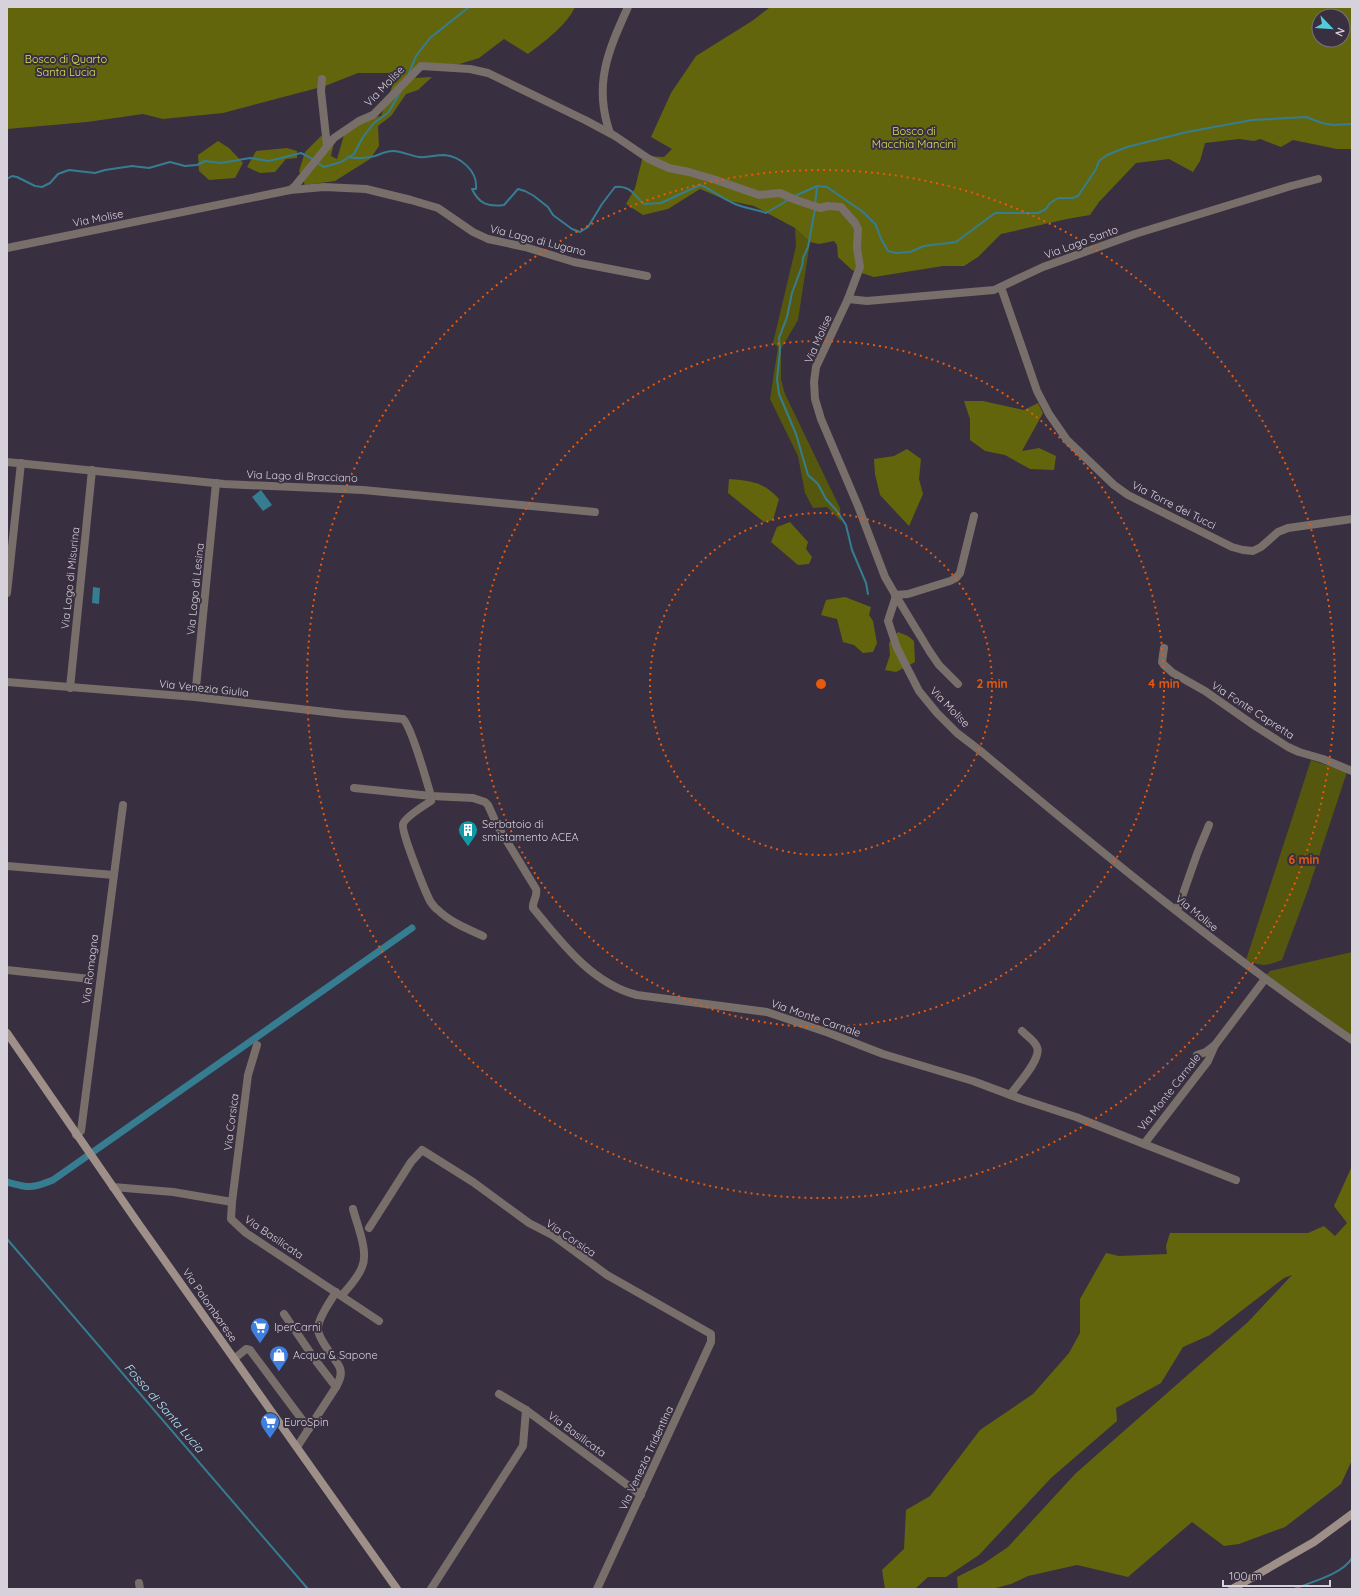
<svg xmlns="http://www.w3.org/2000/svg" width="1359" height="1596" font-family="Quicksand,sans-serif">
	<rect width="100%" height="100%" fill="#382f40"/>
	<g fill="#55570e">
		<polygon points="795,228 810,242 798,320 781,349 781,379 785,394 840,508 841,521 827,507 813,508 805,493 798,456 770,399 778,347 773,343 796,246"/>
		<path d="M1311 760 1347 772 1308 890 1282 960C1265 966 1264 967 1246 960Z"/>
		<polygon points="1352,952 1352,1036 1266,975 1270,971"/>
	</g>
	<g fill="#63650d" fill-rule="evenodd">
		<path d="M7 7H575C566 26 545 41 528 54L504 39 479 58 450 67 427 63 415 78 432 77 418 90 406 94 391 116 378 126 379 146 370 159 335 181 305 185 299 171 305 152 321 136 334 142 331 156 337 159 344 135 364 119 381 116 392 87 388 73H358L325 86 223 113 163 119 143 114 87 122 7 129Z"/>
		<path d="M775 7H1352V149H1337L1293 140 1281 147 1260 139 1254 141 1239 139 1205 143 1200 161 1193 172 1169 159 1136 163 1099 202 1090 215 1067 219 1001 234 978 257 964 266H943L874 277 852 270 838 257 837 245 834 241 819 244 810 242 795 228 754 206 726 200 700 189 668 209 643 215 626 204 635 188 643 156 664 157 672 149 651 137 671 93 696 56 752 21 769 8ZM1319 16H1343V40H1319Z"/>
		<polygon points="218,141 229,148 243,163 235,178 209,180 199,171 198,155"/>
		<polygon points="287,148 297,151 297,158 286,159 275,172 260,173 247,167 256,151"/>
		<polygon points="964,401 983,401 1024,410 1038,403 1043,413 1022,451 1039,448 1056,456 1054,470 1030,469 1005,455 985,451 970,440 970,419"/>
		<polygon points="907,449 921,459 919,479 923,494 909,526 880,495 875,474 874,459 894,456"/>
		<path d="M729 479C752 481 763 482 779 499L773 520 764 522 728 493Z"/>
		<polygon points="790,522 808,542 806,549 812,557 809,564 798,565 771,542 777,527"/>
		<polygon points="845,597 871,607 869,615 873,621 877,643 873,652 863,653 854,645 843,642 837,619 821,615 826,600"/>
		<polygon points="898,632 908,636 914,641 915,662 896,672 885,670 890,655 889,643"/>
		<polygon points="1352,1166 1352,1460 1341,1484 1285,1527 1239,1544 1224,1546 1192,1522 1128,1577 1077,1565 1028,1576 1011,1584 992,1589 958,1589 957,1577 983,1564 1008,1547 1075,1474 1248,1322 1292,1275 1284,1278 1210,1335 1183,1347 1161,1383 1116,1408 1117,1421 1051,1478 979,1555 946,1577 928,1577 915,1589 885,1589 882,1570 904,1549 906,1510 930,1496 980,1430 1033,1394 1069,1353 1080,1333 1080,1299 1106,1253 1119,1256 1167,1254 1166,1246 1170,1233 1308,1233 1324,1226 1335,1236 1347,1223 1334,1206"/>
	</g>
	<g fill="#367d92">
		<polygon points="261,490 272,505 263,511 252,497"/>
		<polygon points="93,587 100,588 99,604 92,603"/>
	</g>
	<g fill="none" stroke-linecap="round" stroke-linejoin="round">
		<g stroke="#367d92" stroke-width="2">
			<polyline points="409,73 416,56 430,38 469,7"/>
			<path d="M348 157C355 159 368 158 375 156 381 154 386 151 393 151 401 151 411 156 419 157 427 158 436 155 444 155 460 156 478 171 476 189H472C479 204 488 207 504 205L518 189 525 191 534 196 548 207 553 215 572 229 580 232 588 227 602 204 615 187C630 185 634 195 644 204L661 203 700 185C711 189 721 198 733 203 743 208 755 209 766 213L788 200"/>
			<polyline points="316,162 324,167 341,162 354,154 363,137 374,123 388,113 401,91"/>
			<polyline points="7,179 12,176 17,177 35,186 42,187 50,183 58,174 69,170 95,173 105,170 132,166 149,168 170,162 185,166 197,165 205,161 221,163 250,158 269,161 301,153 313,159"/>
			<polyline points="795,196 817,186 827,187 863,212 876,225 881,239 888,251 896,253 910,252 924,246 956,242 995,213 1038,213 1046,209 1050,203 1058,198 1072,198 1078,196 1096,169 1099,161 1107,155 1127,147 1187,132 1252,120 1306,117 1322,123 1333,125 1352,124"/>
			<polyline points="815,205 817,186"/>
			<polyline points="815,209 808,247 803,258 802,266 792,293 787,317 779,338 780,350 777,379 779,394 796,434 808,475 818,484 826,499 837,511 846,525 852,550 866,583 868,594"/>
			<polyline points="7,1239 308,1589"/>
			<path d="M1294 1589C1311 1582 1343 1574 1352 1558"/>
		</g>
		<path stroke="#367d92" stroke-width="7" d="M7 1182C29 1188 31 1189 53 1180L412 928"/>
		<g stroke="#786e6a" stroke-width="8">
			<polyline points="322,79 321,91 327,146"/>
			<path d="M610 133C593 85 608 51 628 7"/>
			<polyline points="290,190 324,187 366,189 411,200 438,208 473,232 488,239 525,247 574,262 647,276"/>
			<path d="M7 248 290 190 295 186 334 138 359 121 373 115 421 66 470 69 488 73 585 120 615 136 649 159 669 168 689 172 716 180 759 195 780 193 796 200 820 208 828 206 841 207 855 223 858 229 857 248 860 267 848 299 816 367 814 382 815 399 821 419 858 506 885 577 896 596 888 621 897 648 919 691 937 713 957 733 983 753C1102 853 1223 952 1352 1040"/>
			<polyline points="1001,287 1037,391 1049,414 1067,440 1114,485 1128,495 1232,547 1243,550 1253,551 1261,547 1278,532 1288,528 1352,519"/>
			<polyline points="848,299 867,301 994,290 1043,267 1135,234 1291,186 1318,179"/>
			<polyline points="7,462 224,484 363,490 595,512"/>
			<polyline points="7,593 21,463"/>
			<polyline points="895,595 908,594 950,581 956,578 960,573 974,516"/>
			<polyline points="896,596 930,652 939,665 958,684"/>
			<polyline points="1164,648 1162,662 1164,665 1173,673 1205,691 1255,726 1288,747 1299,752 1323,759 1352,771"/>
			<path d="M7 682 195 697 344 714 403 719C411 726 427 782 431 796L473 798 485 802 488 805 497 825 536 889C538 897 532 901 533 908 561 942 592 984 637 995L767 1012 829 1033 883 1054 973 1081 1021 1099 1076 1117 1144 1144 1208 1061 1215 1045 1265 979"/>
			<polyline points="70,688 92,470"/>
			<polyline points="195,697 216,483"/>
			<polyline points="354,788 431,796"/>
			<path d="M431 801C425 805 405 817 403 824 401 832 425 891 430 901 432 904 435 908 438 910 450 922 468 929 483 936"/>
			<polyline points="7,866 114,875"/>
			<polyline points="1177,911 1197,854 1209,825"/>
			<polyline points="7,970 90,979"/>
			<polyline points="1197,1055 1206,1052 1215,1045"/>
			<path d="M1010 1095C1017 1085 1042 1059 1037 1047 1035 1041 1027 1036 1022 1031"/>
			<polyline points="76,1135 81,1131 123,805"/>
			<polyline points="1144,1144 1236,1180"/>
			<polyline points="113,1187 173,1192 232,1202 231,1219 246,1233 379,1321"/>
			<polyline points="232,1202 248,1075 257,1045"/>
			<polyline points="369,1228 411,1162 422,1150 473,1182 529,1223 554,1236 607,1275 711,1334 711,1342 597,1589"/>
			<path d="M342 1295C349 1287 358 1278 362 1267 369 1252 357 1225 353 1209"/>
			<polyline points="284,1314 316,1361 336,1387"/>
			<polyline points="234,1359 246,1349 250,1350 309,1429"/>
			<polyline points="499,1394 526,1410 641,1495"/>
			<path d="M297 1447 336 1387C340 1380 343 1373 339 1366 334 1357 317 1338 318 1328 318 1318 331 1300 336 1292"/>
			<polyline points="139,1583 140,1589"/>
			<polyline points="431,1589 523,1446 526,1410"/>
		</g>
		<g stroke="#9e8f88" stroke-width="8">
			<polyline points="7,1033 138,1223 397,1589"/>
			<polyline points="1232,1589 1314,1542 1352,1514"/>
		</g>
	</g>
	<g fill="none" stroke="#e8590c" stroke-width="2" stroke-dasharray="2 4">
		<circle cx="821" cy="684" r="171"/>
		<circle cx="821" cy="684" r="343"/>
		<circle cx="821" cy="684" r="514"/>
	</g>
	<defs>
		<symbol id="building-pin" viewBox="-11 -11 22 30"><path d="M0 17L-7.5 6A9.5 9.5 0 1 1 7.5 6Z" fill="#0f9aa8" stroke="#382f40"/><path d="M-4-6H4V6H1V3H-1V6H-4ZM-2.5-4.3h1.7v1.8h-1.7ZM.8-4.3h1.7v1.8H.8ZM-2.5-1h1.7V.8h-1.7ZM.8-1h1.7V.8H.8Z" fill="#fff"/></symbol>
		<symbol id="supermarket-pin" viewBox="-11 -11 22 30"><path d="M0 17L-7.5 6A9.5 9.5 0 1 1 7.5 6Z" fill="#3f7fe0" stroke="#382f40"/><path d="M-6-5.5h2.5l.6 2H6L4.5 2H-2.5L-4.4-4H-6ZM-1.5 3.2a1.3 1.3 0 1 0 .1 0ZM3 3.2a1.3 1.3 0 1 0 .1 0Z" fill="#fff"/></symbol>
		<symbol id="shop-pin" viewBox="-11 -11 22 30"><path d="M0 17L-7.5 6A9.5 9.5 0 1 1 7.5 6Z" fill="#3f7fe0" stroke="#382f40"/><path d="M-5-2.5h2.3a2.7 3.5 0 0 1 5.4 0H5L5.5 6h-11ZM-1.5-2.5h3a1.5 2.3 0 0 0-3 0Z" fill="#fff"/></symbol>
	</defs>
	<g fill-rule="evenodd">
		<use href="#building-pin" x="457" y="819" width="22" height="30"/>
		<use href="#supermarket-pin" x="249" y="1316" width="22" height="30"/>
		<use href="#shop-pin" x="268" y="1344" width="22" height="30"/>
		<use href="#supermarket-pin" x="259" y="1411" width="22" height="30"/>
	</g>
	<g text-anchor="middle" stroke-width="4" stroke-linejoin="round" paint-order="stroke">
		<g font-size="11" fill="#dbe056" stroke="#382f40">
			<text x="66" y="63">Bosco di Quarto<tspan x="66" dy="13">Santa Lucia</tspan></text>
			<text x="914" y="135">Bosco di<tspan x="914" dy="13">Macchia Mancini</tspan></text>
		</g>
		<g font-size="11" fill="#d6d1db" stroke="#382f40">
			<text transform="translate(384 86) rotate(-46)" y="4">Via Molise</text>
			<text transform="translate(98 218) rotate(-11)" y="4">Via Molise</text>
			<text transform="translate(538 240) rotate(14)" y="4">Via Lago di Lugano</text>
			<text transform="translate(1081 242) rotate(-20)" y="4">Via Lago Santo</text>
			<text transform="translate(818 339) rotate(-66)" y="4">Via Molise</text>
			<text transform="translate(302 476) rotate(2)" y="4">Via Lago di Bracciano</text>
			<text transform="translate(1174 505) rotate(27)" y="4">Via Torre dei Tucci</text>
			<text transform="translate(70 578) rotate(-84)" y="4">Via Lago di Misurina</text>
			<text transform="translate(195 589) rotate(-84)" y="4">Via Lago di Lesina</text>
			<text transform="translate(204 688) rotate(6)" y="4">Via Venezia Giulia</text>
			<text transform="translate(950 707) rotate(46)" y="4">Via Molise</text>
			<text transform="translate(1253 710) rotate(33)" y="4">Via Fonte Capretta</text>
			<text transform="translate(1197 913) rotate(39)" y="4">Via Molise</text>
			<text transform="translate(90 969) rotate(-83)" y="4">Via Romagna</text>
			<text transform="translate(816 1018) rotate(19)" y="4">Via Monte Carnale</text>
			<text transform="translate(1169 1092) rotate(-52)" y="4">Via Monte Carnale</text>
			<text transform="translate(231 1122) rotate(-83)" y="4">Via Corsica</text>
			<text transform="translate(274 1237) rotate(34)" y="4">Via Basilicata</text>
			<text transform="translate(571 1238) rotate(34)" y="4">Via Corsica</text>
			<text transform="translate(210 1305) rotate(55)" y="4">Via Palombarese</text>
			<text transform="translate(577 1434) rotate(36)" y="4">Via Basilicata</text>
			<text transform="translate(646 1458) rotate(-65)" y="4">Via Venezia Tridentina</text>
		</g>
		<g font-size="11" fill="#d6d1db" stroke="#382f40" text-anchor="start">
			<text x="482" y="828">Serbatoio di<tspan x="482" dy="13">smistamento ACEA</tspan></text>
			<text x="274" y="1331">IperCarni</text>
			<text x="293" y="1359">Acqua &amp; Sapone</text>
			<text x="284" y="1426">EuroSpin</text>
		</g>
		<g font-size="12" font-style="italic" fill="#b0e9fc" stroke="#382f40">
			<text transform="translate(164 1408) rotate(49)" y="4">Fosso di Santa Lucia</text>
		</g>
	</g>
	<circle cx="821" cy="684" r="6" fill="#e8590c" stroke="#382f40" stroke-width="2"/>
	<g font-size="12" text-anchor="middle" font-weight="bold" fill="#e8590c" stroke="#382f40" stroke-width="4" stroke-linejoin="round" paint-order="stroke">
		<text x="992" y="688">2 min</text>
		<text x="1164" y="688">4 min</text>
		<text x="1304" y="864">6 min</text>
	</g>
	<rect width="1359" height="1596" fill="none" stroke="#d6d1db" stroke-width="16"/>
	<g transform="translate(1331 28) rotate(115)"><circle r="19" fill="#382f40" stroke="#77707e"/>
	<path d="M0-3L7 15L0 10L-7 15Z" fill="#53cbda"/>
	<text y="-6" font-size="11" font-weight="bold" text-anchor="middle" fill="#d6d1db">N</text>
	</g>
	<path d="M1223 1580v6h107v-6" fill="none" stroke="#d6d1db" stroke-width="2"/>
	<text x="1229" y="1580" font-size="12" fill="#d6d1db" stroke="#382f40" stroke-width="3" paint-order="stroke">100 m</text>
</svg>
